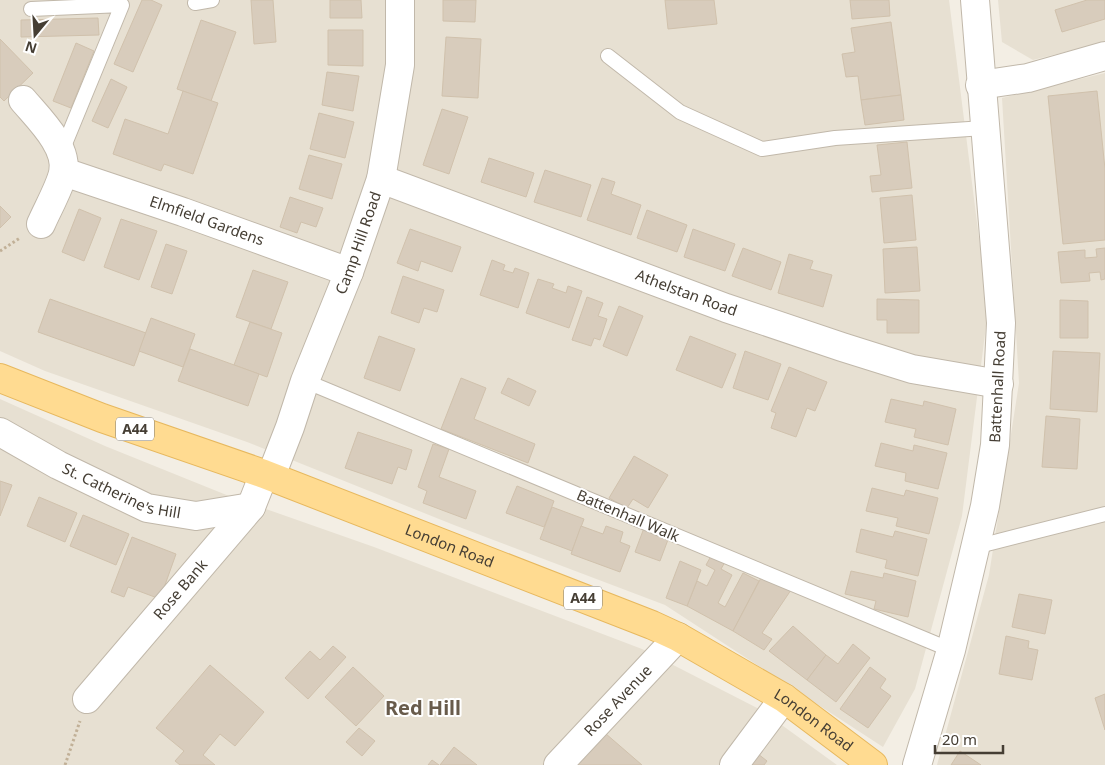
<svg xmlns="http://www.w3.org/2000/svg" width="1105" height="765" font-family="'Noto Sans',sans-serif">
	<rect width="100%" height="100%" fill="#f3eee4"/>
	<g fill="#e7e0d2">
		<polygon points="0,0 949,0 988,310 962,516 915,689 883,747 665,605 454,525 247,442 45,371 0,351"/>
		<polygon points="998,0 1105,0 1105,42 1033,60 1002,42"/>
		<polygon points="1105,73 1105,765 937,765 989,575 1019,383 1002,98"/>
		<polygon points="0,399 105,446 229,496 374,547 642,649 761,710 837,765 0,765"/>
	</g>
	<g fill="#d8ccbc" stroke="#d0c1ac">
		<polygon points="142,0 151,0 162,5 133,72 114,64"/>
		<polygon points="251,0 273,0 276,42 254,44"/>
		<polygon points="330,0 361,0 362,18 330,18"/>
		<polygon points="443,0 476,0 475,22 443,21"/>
		<polygon points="665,0 714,0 717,24 668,29"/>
		<polygon points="850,0 889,0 890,16 852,19"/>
		<polygon points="1087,0 1105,0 1105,19 1062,32 1055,10"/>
		<polygon points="98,18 99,35 21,37 21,20"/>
		<polygon points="201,20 236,32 211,101 177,89"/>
		<polygon points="891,22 901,95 861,100 858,76 846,77 842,54 855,52 851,28"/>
		<polygon points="328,30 363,30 363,66 328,65"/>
		<polygon points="446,37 481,39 478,98 442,96"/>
		<polygon points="0,39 33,73 4,101 0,97"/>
		<polygon points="76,43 94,51 71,108 53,101"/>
		<polygon points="327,72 359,76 353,111 322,105"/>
		<polygon points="111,79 127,87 108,128 92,121"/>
		<polygon points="183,91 218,103 193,174 164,164 161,171 113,154 125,119 168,134"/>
		<polygon points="1097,91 1105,169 1105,240 1063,244 1048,96"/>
		<polygon points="901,95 904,120 865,125 861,100"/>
		<polygon points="442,109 468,117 449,174 423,165"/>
		<polygon points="319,113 354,122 345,158 310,149"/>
		<polygon points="907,142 912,188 872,192 870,176 881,175 877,145"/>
		<polygon points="309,155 342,164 332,199 299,189"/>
		<polygon points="489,158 534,173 526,197 481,182"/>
		<polygon points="545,170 591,185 581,217 534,202"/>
		<polygon points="602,178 615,182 611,194 641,205 631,235 587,220"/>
		<polygon points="912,195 916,240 884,243 880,198"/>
		<polygon points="290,197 323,208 316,227 301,222 297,233 280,227"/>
		<polygon points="0,206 11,217 0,228"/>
		<polygon points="79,209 101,218 84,261 62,252"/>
		<polygon points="647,210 687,225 677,252 637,238"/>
		<polygon points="121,219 157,231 139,280 104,267"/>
		<polygon points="410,229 461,247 452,272 421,261 418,271 397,263"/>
		<polygon points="693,229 735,244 725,271 684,257"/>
		<polygon points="166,244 187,251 172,294 151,287"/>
		<polygon points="917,247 920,291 885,293 883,249"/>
		<polygon points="743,248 781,262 771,290 732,276"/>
		<polygon points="1105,248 1105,279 1101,280 1100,272 1089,273 1090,281 1061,283 1058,252 1085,250 1085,258 1097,257 1096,249"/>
		<polygon points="789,254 813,261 810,269 832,275 823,307 778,293"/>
		<polygon points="492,260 505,265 503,270 513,273 515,268 529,273 518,308 480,295"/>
		<polygon points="253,270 288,282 271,329 236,317"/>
		<polygon points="403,276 444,290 437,312 424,308 419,323 391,313"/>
		<polygon points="538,279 554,284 552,288 566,293 568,286 582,291 569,328 526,313"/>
		<polygon points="587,297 603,303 598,316 607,319 600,340 594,338 591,346 572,340"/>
		<polygon points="50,299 146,333 134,366 38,332"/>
		<polygon points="877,299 919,300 919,333 887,333 887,320 877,320"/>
		<polygon points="1060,300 1088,301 1088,338 1060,338"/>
		<polygon points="619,306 643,316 627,356 603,346"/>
		<polygon points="151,318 195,334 183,367 139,351"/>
		<polygon points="250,322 282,333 267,377 234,365"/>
		<polygon points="379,336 415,349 400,391 364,378"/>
		<polygon points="690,336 736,354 722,388 676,370"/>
		<polygon points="190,349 259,374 248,406 178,381"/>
		<polygon points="745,351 781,364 768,400 733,388"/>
		<polygon points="1053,351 1100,353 1097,412 1050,409"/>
		<polygon points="789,367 827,382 815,411 807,408 796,437 771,428 776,413 771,411"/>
		<polygon points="461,378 486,388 474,419 535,444 528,463 441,429"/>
		<polygon points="508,378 536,391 529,406 501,393"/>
		<polygon points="891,399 923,406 924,401 956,409 948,445 914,437 916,429 885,422"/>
		<polygon points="1046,416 1080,419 1077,469 1042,467"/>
		<polygon points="358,432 412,450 406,470 398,467 392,484 345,468"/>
		<polygon points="881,443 913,451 914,445 947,453 938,489 905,481 906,473 875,466"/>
		<polygon points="433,444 449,449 439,477 476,491 466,519 423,503 427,491 418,487"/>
		<polygon points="634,456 668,475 648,508 633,499 627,508 609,498"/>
		<polygon points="0,481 12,485 0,516"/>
		<polygon points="517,486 554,501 544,527 506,513"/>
		<polygon points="872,488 904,496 906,490 938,498 929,534 896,526 898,518 866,511"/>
		<polygon points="39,497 77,513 65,542 27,526"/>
		<polygon points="552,507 584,519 572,551 540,539"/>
		<polygon points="83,515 129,534 116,565 70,546"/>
		<polygon points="581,526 603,534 606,526 623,532 620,542 630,546 620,572 571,554"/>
		<polygon points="644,528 669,537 660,561 635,552"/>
		<polygon points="861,529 893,537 895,531 927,539 918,576 885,568 887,560 856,552"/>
		<polygon points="132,537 176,554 160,599 128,587 124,597 111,592"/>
		<polygon points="711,556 725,562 721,569 732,575 718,603 725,607 743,573 759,581 733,631 687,606 697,581 707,586 715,570 706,565"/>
		<polygon points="680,561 701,570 687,606 666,598"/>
		<polygon points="851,571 883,578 884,573 916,581 908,617 874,609 876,601 845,594"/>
		<polygon points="762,576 791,590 762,633 772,639 764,650 733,631"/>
		<polygon points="1019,594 1052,600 1045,634 1012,627"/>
		<polygon points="793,626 826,655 807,680 769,651"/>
		<polygon points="1006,636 1029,641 1028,648 1038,650 1032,680 999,674"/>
		<polygon points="853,644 870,658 836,702 807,680 826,655 838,664"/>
		<polygon points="333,646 346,657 308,699 285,678 310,651 320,660"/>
		<polygon points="210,665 264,712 235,746 220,734 203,755 215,765 180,765 175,761 184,751 156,728"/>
		<polygon points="353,667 384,696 356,726 325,697"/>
		<polygon points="870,667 886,679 880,688 891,696 868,728 840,709"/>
		<polygon points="1105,694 1105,730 1095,698"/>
		<polygon points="598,727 642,765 566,765"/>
		<polygon points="359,728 375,741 362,756 346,742"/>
		<polygon points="454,747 477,765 440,765"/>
		<polygon points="753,750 767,761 764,765 742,765"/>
		<polygon points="960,751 981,765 951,765"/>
		<polygon points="432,760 439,765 428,765"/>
	</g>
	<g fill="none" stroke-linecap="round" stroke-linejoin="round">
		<defs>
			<g id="service">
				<polyline points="195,3 212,0"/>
				<polyline points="31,9 122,5 62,151"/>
				<polyline points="608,56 680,112 762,149 835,138 984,128"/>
				<polyline points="305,381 951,650"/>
				<polyline points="975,547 1105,514"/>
			</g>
			<g id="minor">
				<polyline points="980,85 1028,78 1105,56"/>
				<path d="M23 100C38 118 69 147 63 173 60 187 47 210 41 224"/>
				<path id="s1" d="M64 172 183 212 349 272"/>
				<path id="s2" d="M381 179 726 308 842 347 912 369 999 384"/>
				<path id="s3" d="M0 432 58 465 147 508 196 516 251 507"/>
				<path id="s4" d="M271 476 290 427 305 381 349 272 381 179 400 65V0"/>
				<path id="s5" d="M87 699 251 507 264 474"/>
				<path id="s6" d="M558 765 678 637"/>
				<polyline points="734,765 784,698"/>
				<path id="s7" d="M917 765 951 650 985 506 995 445 1001 323 975 0"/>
			</g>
			<g id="primary">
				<path id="s8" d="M0 378 102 418 264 474 652 625 678 637 784 698 873 765"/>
			</g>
		</defs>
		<use href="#service" stroke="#c1b8aa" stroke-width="16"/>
		<use href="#minor" stroke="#c1b8aa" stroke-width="30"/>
		<use href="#primary" stroke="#e7b85e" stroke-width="30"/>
		<g stroke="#c1b097" stroke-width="3" stroke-dasharray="2.5 2.5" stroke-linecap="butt">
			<polyline points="0,251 20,238"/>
			<polyline points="65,765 80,721"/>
		</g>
		<use href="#service" stroke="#fff" stroke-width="14"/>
		<use href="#minor" stroke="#fff" stroke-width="28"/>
		<use href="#primary" stroke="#ffdb91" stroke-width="28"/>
	</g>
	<g text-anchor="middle" stroke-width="4" stroke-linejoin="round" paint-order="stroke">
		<g fill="#fff" stroke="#7d7871" stroke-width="1">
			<rect x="116" y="417.5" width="38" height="23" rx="4"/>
			<rect x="564" y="586.5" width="38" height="23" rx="4"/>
		</g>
		<g font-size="14" font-weight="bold" fill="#453e34">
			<text x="135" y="434">A44</text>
			<text x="583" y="603">A44</text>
		</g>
		<g font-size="15" fill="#453e34" stroke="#fff">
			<text dy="5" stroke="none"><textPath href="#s1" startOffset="151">Elmfield Gardens</textPath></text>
			<text dy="5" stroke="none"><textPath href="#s4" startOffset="249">Camp Hill Road</textPath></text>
			<text dy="5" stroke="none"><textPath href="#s2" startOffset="326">Athelstan Road</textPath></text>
			<text dy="5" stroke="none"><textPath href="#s7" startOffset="388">Battenhall Road</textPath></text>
			<text dy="5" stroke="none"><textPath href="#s3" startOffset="136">St. Catherine's Hill</textPath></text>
			<text transform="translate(628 516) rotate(23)" y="5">Battenhall Walk</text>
			<text dy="5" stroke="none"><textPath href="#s8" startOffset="480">London Road</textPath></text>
			<text dy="5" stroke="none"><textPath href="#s5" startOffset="144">Rose Bank</textPath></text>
			<text dy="5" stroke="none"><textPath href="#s6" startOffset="88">Rose Avenue</textPath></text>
			<text dy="5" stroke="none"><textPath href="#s8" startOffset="885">London Road</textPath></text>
		</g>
		<g font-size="20" font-weight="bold" fill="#685b4b" stroke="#fff">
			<text x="423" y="715">Red Hill</text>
		</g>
	</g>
	<g transform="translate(35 35) rotate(198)" stroke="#ffffff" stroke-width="4" paint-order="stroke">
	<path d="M0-4L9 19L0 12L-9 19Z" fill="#453e34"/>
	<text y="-8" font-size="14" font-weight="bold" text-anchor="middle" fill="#453e34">N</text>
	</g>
	<path d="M935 745v8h68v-8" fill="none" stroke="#453e34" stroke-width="2.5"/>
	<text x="942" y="745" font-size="15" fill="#453e34" stroke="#ffffff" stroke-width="4" paint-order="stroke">20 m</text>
</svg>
